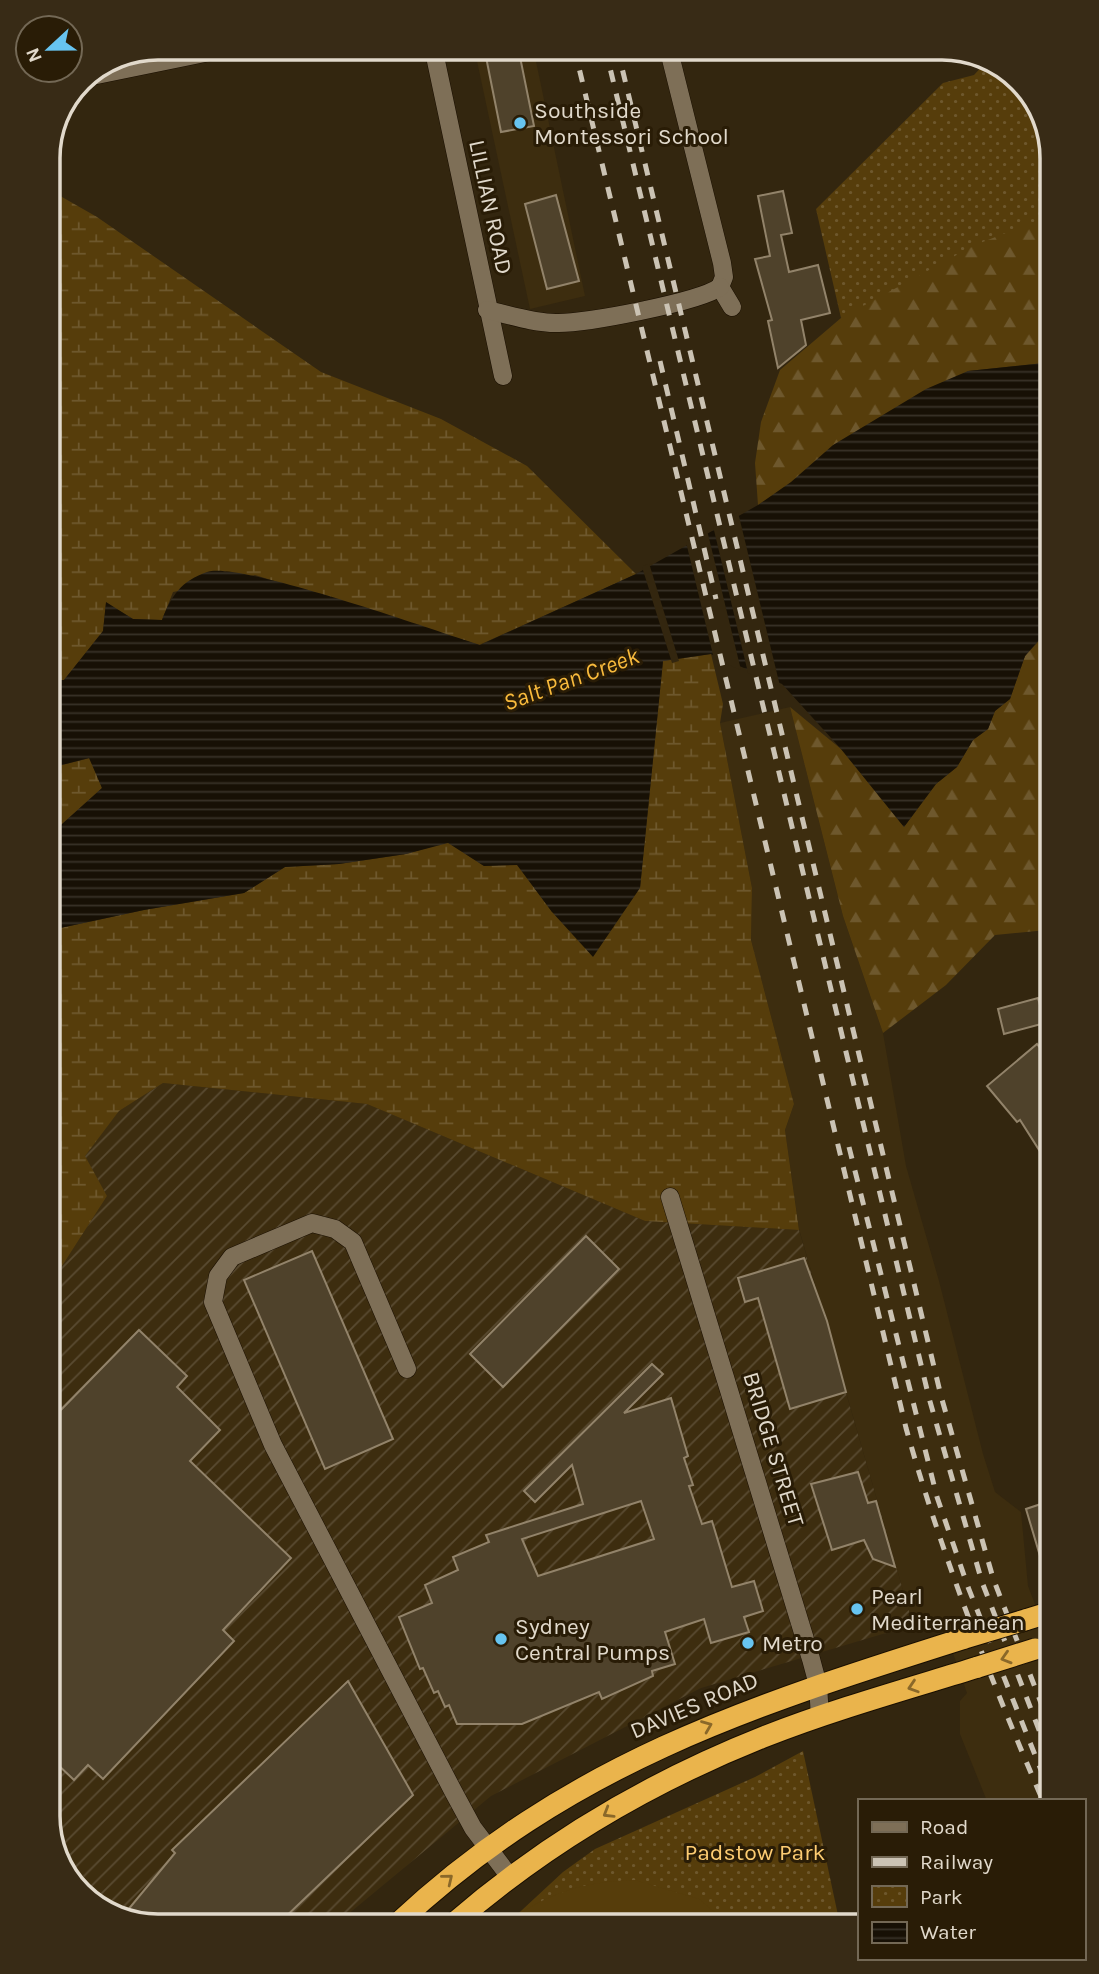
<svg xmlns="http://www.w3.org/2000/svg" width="1099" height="1974" font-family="Karla,sans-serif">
	<defs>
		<pattern id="industrial-furrows" width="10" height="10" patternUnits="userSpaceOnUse" patternTransform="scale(1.75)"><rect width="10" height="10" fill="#3d2d0f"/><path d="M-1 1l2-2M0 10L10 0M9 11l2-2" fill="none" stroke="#594b31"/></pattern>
		<pattern id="forest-firs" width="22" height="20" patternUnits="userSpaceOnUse" patternTransform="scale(1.75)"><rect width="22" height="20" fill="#563d0b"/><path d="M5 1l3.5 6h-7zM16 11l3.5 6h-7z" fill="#6e582d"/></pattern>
		<pattern id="wetland-marsh" width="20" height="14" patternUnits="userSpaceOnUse" patternTransform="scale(1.75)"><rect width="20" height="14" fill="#563d0b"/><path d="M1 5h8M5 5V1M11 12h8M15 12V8" fill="none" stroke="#6e582d"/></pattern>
		<pattern id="park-dots" width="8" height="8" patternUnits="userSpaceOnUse" patternTransform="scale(1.75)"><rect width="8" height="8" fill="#563d0b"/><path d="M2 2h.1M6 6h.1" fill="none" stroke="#6e582d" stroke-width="1.8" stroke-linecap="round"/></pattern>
		<pattern id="water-rules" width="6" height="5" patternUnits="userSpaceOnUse" patternTransform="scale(1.75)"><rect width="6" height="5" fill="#171005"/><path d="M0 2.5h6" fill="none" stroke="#383228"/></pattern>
	</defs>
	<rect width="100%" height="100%" fill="#33260f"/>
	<g fill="#3d2d0f">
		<polygon points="474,47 533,47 585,296 530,309"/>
		<polygon points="790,707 843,916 883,1033 906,1166 939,1281 983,1454 995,1492 1021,1512 1028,1586 1051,1646 1051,1801 987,1801 960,1734 960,1701 967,1693 940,1616 913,1625 799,1229 785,1130 794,1104 751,940 752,888 720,723"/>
	</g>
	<polygon fill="url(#industrial-furrows)" points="163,1083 367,1104 645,1221 799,1230 913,1625 701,1688 491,1796 335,1925 151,1927 96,1908 56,1859 53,1280 107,1196 84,1156 119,1111"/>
	<g fill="url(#forest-firs)">
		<polygon points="1044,189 1044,363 968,371 758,505 755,463 761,422 780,370 841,318 876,263"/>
		<polygon points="1046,633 1047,930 995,935 946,985 883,1033 843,916 790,707 841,749 904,827 936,784 957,767 973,740 988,729 995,711 1010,699 1025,656"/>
	</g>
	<g fill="url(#wetland-marsh)">
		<polygon points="48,189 97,217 321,372 441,419 527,466 636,574 479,645 255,575 173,592 162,620 133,619 106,603 103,631 64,680 50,680"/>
		<polygon points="711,654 723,704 720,723 752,888 751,940 794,1104 785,1130 799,1230 645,1221 367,1104 163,1083 119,1111 85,1156 107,1196 53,1280 51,930 144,910 244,893 285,867 339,864 406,854 448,842 484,866 517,864 552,912 640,888 663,661"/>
		<polygon points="90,758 102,788 51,834 50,768"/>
	</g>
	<g fill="url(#park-dots)">
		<polygon points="986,62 1008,70 1043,115 1044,218 975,245 841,318 816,209 943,83 974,75"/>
		<polygon points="803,1751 839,1920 508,1923 563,1872 595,1849 755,1777"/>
	</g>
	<path fill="#563d0b" d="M635 1880 699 1899 725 1921 507 1923C546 1893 586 1881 635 1880Z"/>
	<path fill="url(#water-rules)" d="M1044 363 1046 632 1025 656 1010 699 995 711 988 729 973 740 957 767 936 784 904 827 841 749 782 684 711 654 663 661 640 888 593 957 552 912 517 865 484 866 448 843 406 854 339 864 285 867 244 893 144 910 51 930V834L102 788 89 758 50 768V680H64L103 631 106 602 133 619 162 620C171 596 181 581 207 572 240 561 435 631 480 645L636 574 758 505 791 482 833 445 926 389 968 371Z"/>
	<g fill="#33260f">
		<polygon points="738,512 780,686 748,673 713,526"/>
		<polygon points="707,530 741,670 714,659 686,542"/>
		<polygon points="649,563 679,661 672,663 642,567"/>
	</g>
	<g fill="#4f422b" stroke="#92836a" stroke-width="2" fill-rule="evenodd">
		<polygon points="484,47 518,47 534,126 501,132"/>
		<polygon points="783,191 792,233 781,235 789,272 818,265 830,313 801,320 806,345 778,368 768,321 772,320 755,259 770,256 758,196"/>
		<polygon points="556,195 579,281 547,289 525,204"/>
		<polygon points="1038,998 1045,1023 1004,1034 998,1009"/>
		<polygon points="1037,1044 1048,1057 1048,1164 1020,1120 1017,1122 987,1086"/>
		<polygon points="586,1236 619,1269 503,1387 470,1354"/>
		<polygon points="312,1251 393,1439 325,1469 244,1280"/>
		<polygon points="804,1258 827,1321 846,1392 790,1409 758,1298 745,1302 738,1278"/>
		<polygon points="139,1330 187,1376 177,1387 220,1430 190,1461 291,1558 223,1630 234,1641 103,1779 88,1765 74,1780 55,1762 54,1417"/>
		<path d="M652 1364 663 1374 624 1413 671 1398 688 1456 684 1458 693 1485 689 1486 702 1524 712 1521 732 1587 754 1581 763 1611 744 1617 749 1632 711 1643 704 1619 665 1632 675 1664 652 1671 653 1676 602 1699 599 1692 522 1724H457L449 1705 445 1707 438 1691 434 1693 423 1668 420 1669 399 1617 432 1603 425 1585 458 1570 453 1557 489 1542 486 1535 583 1504 572 1465 535 1502 524 1491ZM641 1501 654 1539 538 1576 522 1539Z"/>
		<polygon points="858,1472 868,1503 876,1501 895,1567 873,1559 864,1540 832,1550 811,1484"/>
		<polygon points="1050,1501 1050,1575 1046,1576 1026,1509"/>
		<polygon points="348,1681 413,1795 277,1925 151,1927 122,1917 175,1853 172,1850"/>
	</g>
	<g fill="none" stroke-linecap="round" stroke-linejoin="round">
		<defs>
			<g id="minor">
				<polyline points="433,47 503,376"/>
				<polyline points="668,47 722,263 724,277 720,287"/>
				<polyline points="82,78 234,47"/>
				<polyline points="720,287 732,307"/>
				<path d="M487 310C510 315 533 323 556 323 584 324 699 302 720 287"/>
				<polyline points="670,1197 811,1659 818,1685 820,1717"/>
				<polyline points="407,1369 353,1242 335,1229 312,1223 232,1257 218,1276 213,1302 273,1445 453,1791 473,1828 510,1877"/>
			</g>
			<g id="highway">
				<polyline points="1025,1620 1051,1612"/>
				<path d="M397 1924C568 1764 747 1707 965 1638"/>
				<path d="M453 1924C546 1843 652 1781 766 1736 835 1709 907 1689 978 1667"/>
			</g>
		</defs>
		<use href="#minor" stroke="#1a0f00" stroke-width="19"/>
		<use href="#highway" stroke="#1a0f00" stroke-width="23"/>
		<use href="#minor" stroke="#7e6f57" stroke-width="18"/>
		<use href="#highway" stroke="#eab44c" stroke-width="21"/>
		<g stroke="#cbc3b4" stroke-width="5" stroke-dasharray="12 12" stroke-linecap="butt">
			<path d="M574 47 906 1428C942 1556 990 1678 1043 1801"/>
			<polyline points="605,47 929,1398 982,1582 1051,1761"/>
			<polyline points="617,47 941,1396 993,1578 1051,1729"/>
			<polyline points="660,361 716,599"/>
			<polyline points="849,1147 937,1497 968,1587 1051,1795"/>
		</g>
		<defs>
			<g id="highway-bridge">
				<polyline points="965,1638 1025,1620"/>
				<polyline points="978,1667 1035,1649"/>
			</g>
		</defs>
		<use href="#highway-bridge" stroke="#1a0f00" stroke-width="23" stroke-linecap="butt"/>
		<use href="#highway-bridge" stroke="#eab44c" stroke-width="21"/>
	</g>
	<defs><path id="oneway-chevron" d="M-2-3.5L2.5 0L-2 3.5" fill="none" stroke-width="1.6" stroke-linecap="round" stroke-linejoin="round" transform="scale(1.75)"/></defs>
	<g stroke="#8a6829">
		<use href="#oneway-chevron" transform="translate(1006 1658) rotate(163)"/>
		<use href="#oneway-chevron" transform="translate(913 1687) rotate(162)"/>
		<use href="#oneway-chevron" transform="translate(707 1726) rotate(-22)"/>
		<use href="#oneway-chevron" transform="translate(608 1813) rotate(149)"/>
		<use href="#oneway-chevron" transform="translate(448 1879) rotate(-39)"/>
	</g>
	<g fill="#67c4f0" stroke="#291c06" stroke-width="2.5">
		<circle cx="520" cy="123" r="7"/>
		<circle cx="857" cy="1609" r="7"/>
		<circle cx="501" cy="1639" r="7"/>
		<circle cx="748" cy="1643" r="7"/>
	</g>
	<g text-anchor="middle" stroke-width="6" stroke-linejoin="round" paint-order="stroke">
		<g font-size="23" fill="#e1d9cb" stroke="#291c06" text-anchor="start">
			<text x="534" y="118">Southside<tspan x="534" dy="26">Montessori School</tspan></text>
			<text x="871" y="1604">Pearl<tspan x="871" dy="26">Mediterranean</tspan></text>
			<text x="515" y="1634">Sydney<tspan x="515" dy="26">Central Pumps</tspan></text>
			<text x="762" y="1651">Metro</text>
		</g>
		<g font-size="23" fill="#e1d9cb" stroke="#291c06">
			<text transform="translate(491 207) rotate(78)" y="8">LILLIAN ROAD</text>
			<text transform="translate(774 1449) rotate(73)" y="8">BRIDGE STREET</text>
			<text transform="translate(694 1705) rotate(-23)" y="8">DAVIES ROAD</text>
		</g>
		<g font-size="23" fill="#fdcc72" stroke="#291c06">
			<text x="755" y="1860">Padstow Park</text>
		</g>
		<g font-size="24" font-style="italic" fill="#f8ba3c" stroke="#291c06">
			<text transform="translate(571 679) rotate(-20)" y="8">Salt Pan Creek</text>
		</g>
	</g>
	<path d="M0 0H1099V1974H0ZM158 60H942A98 98 0 0 1 1040 158V1816A98 98 0 0 1 942 1914H158A98 98 0 0 1 60 1816V158A98 98 0 0 1 158 60Z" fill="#382b16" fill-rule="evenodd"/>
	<path fill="none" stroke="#e1d9cb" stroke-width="3.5" d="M158 60H942A98 98 0 0 1 1040 158V1816A98 98 0 0 1 942 1914H158A98 98 0 0 1 60 1816V158A98 98 0 0 1 158 60Z"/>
	<rect x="858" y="1799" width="228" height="161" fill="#291c06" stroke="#736855" stroke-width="2"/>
	<rect x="872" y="1822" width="35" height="10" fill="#7e6f57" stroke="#736855" stroke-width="2"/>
	<text x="920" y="1834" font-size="21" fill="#e1d9cb">Road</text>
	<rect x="872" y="1857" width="35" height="10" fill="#cbc3b4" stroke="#736855" stroke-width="2"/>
	<text x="920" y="1869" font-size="21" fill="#e1d9cb">Railway</text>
	<rect x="872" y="1886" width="35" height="21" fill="url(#park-dots)" stroke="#736855" stroke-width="2"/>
	<text x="920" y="1904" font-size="21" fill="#e1d9cb">Park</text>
	<rect x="872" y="1922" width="35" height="21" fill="url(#water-rules)" stroke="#736855" stroke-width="2"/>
	<text x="920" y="1939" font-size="21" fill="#e1d9cb">Water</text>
	<g transform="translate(49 49) rotate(248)"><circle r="33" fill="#291c06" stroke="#736855" stroke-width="2"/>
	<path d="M0-5L12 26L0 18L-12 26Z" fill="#67c4f0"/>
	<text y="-10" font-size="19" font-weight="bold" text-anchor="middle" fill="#e1d9cb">N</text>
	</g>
</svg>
